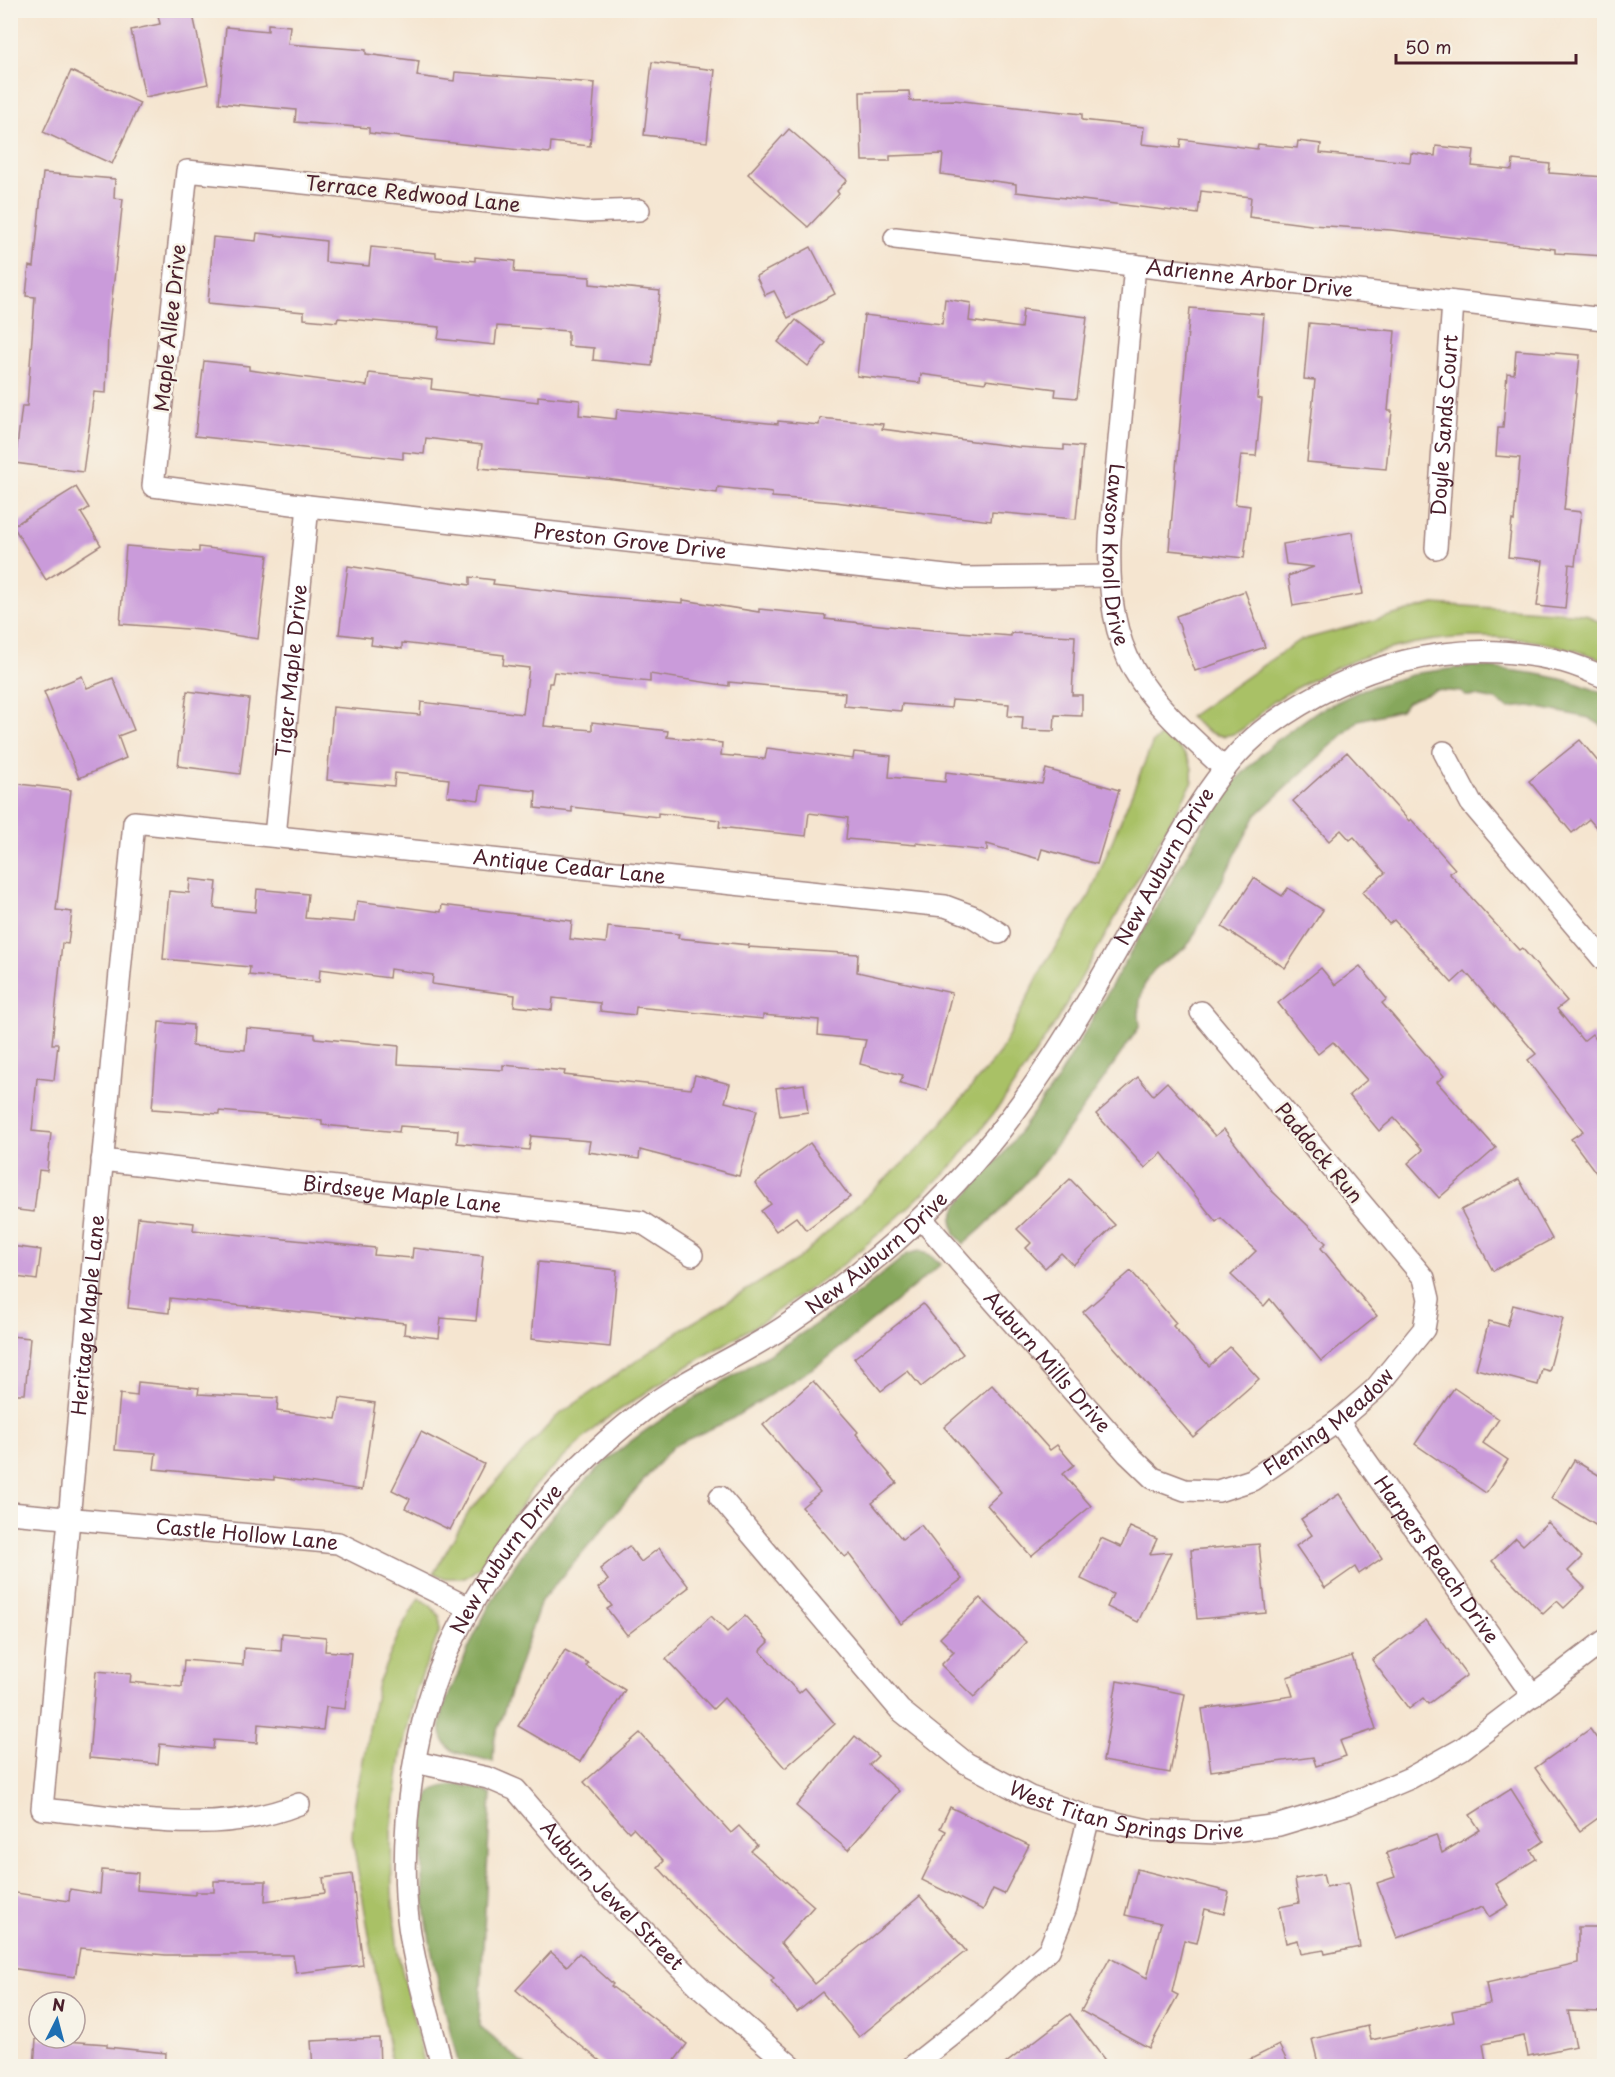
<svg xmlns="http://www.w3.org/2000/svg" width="1615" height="2077" font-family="'Playpen Sans',sans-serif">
	<rect width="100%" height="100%" fill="#f7f3e8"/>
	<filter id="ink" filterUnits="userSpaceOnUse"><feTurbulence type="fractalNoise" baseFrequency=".0167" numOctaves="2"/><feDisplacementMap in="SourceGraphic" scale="12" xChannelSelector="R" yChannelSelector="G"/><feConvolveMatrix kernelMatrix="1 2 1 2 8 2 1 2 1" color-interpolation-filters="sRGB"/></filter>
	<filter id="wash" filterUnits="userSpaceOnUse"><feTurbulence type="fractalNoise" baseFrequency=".008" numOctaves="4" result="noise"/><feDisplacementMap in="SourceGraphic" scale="24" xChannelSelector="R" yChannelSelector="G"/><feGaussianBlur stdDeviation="1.35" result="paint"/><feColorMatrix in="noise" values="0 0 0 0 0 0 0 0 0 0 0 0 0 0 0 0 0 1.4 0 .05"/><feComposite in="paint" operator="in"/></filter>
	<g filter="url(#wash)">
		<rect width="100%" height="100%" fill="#f5e5d0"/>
		<g fill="#a9c166" stroke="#7a7048" stroke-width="1.5">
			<path d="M1434 604 1585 614 1604 625V660C1506 622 1396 632 1304 684 1294 690 1282 695 1272 703 1258 713 1247 731 1229 735 1212 739 1201 726 1189 717L1298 641Z"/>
			<path d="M1164 734C1182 752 1197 758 1191 785L1056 1022 1004 1100 955 1163 898 1217 839 1268 763 1321 668 1378 600 1423 534 1486 481 1566 465 1578H445L434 1573 470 1510 556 1417 684 1328 798 1259 925 1143 999 1054 1045 963 1090 895 1153 742Z"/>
			<polygon points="419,1598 431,1606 440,1617 440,1630 416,1690 401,1756 391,1832 392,1891 398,1954 425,2066 392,2066 352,1837 354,1807 378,1683 400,1631"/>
		</g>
		<g fill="#86a75b" stroke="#686343" stroke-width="1.5">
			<path d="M1474 666C1519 671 1564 675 1604 694V727L1589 718 1530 706 1508 708 1496 700 1476 696H1465L1461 692 1436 690 1407 702 1401 710 1359 720 1256 815 1191 941C1178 956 1175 954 1161 964 1141 978 1137 1004 1140 1026 1087 1102 1036 1184 964 1244L955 1234 952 1220 957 1206 1004 1153 1056 1082 1203 827 1234 782 1273 743 1316 712 1364 689 1418 673Z"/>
			<path d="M919 1251 930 1255 941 1264 824 1361 730 1420 673 1446 541 1601 494 1740 493 1762C482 1757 464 1757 454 1751 425 1734 451 1692 460 1669 490 1591 539 1523 601 1466 659 1413 733 1379 798 1336 836 1311 872 1283 907 1254Z"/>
			<path d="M461 1785 481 1789 491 1795 479 2026 526 2066H459C439 1984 417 1915 424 1828 425 1816 423 1798 434 1790 442 1785 452 1785 461 1785Z"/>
		</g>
		<g id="blocks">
			<g fill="#ca9bda">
				<polygon points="178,10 192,10 208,84 145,97 131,30 160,24 158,15"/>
				<polygon points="268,24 290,26 288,44 366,50 366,54 419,61 417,76 454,81 455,72 595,83 590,146 551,142 550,153 424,140 369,133 369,128 295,122 296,110 219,103 226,27 268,31"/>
				<polygon points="652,62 715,70 707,142 644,135"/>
				<polygon points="71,71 140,103 112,164 43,132"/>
				<polygon points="909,91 910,101 954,100 1025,108 1082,114 1082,120 1144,127 1142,144 1180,148 1181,139 1257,149 1258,144 1297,148 1298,141 1321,144 1320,153 1410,162 1411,153 1435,156 1436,146 1474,150 1472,166 1512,170 1513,160 1550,164 1549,173 1605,177 1605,256 1555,253 1555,249 1391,230 1311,225 1249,217 1251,197 1201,191 1198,214 1016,192 1016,184 941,174 943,154 890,156 890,161 862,161 860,92"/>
				<polygon points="789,129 847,180 837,191 839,194 808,227 748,174"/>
				<polygon points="43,173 115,179 114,198 123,199 108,334 106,393 94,392 83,472 15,463 22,406 27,406 35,297 26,296 29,266 34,267"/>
				<polygon points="257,233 326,241 325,262 369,266 371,247 436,253 436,257 475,261 475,257 515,261 514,272 590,277 590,284 660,291 652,366 593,360 594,348 568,346 568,331 497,326 495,345 438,339 440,327 338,318 337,322 304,319 304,312 208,303 213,237 256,241"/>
				<polygon points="811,247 835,294 788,318 774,291 765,295 756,276"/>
				<polygon points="945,299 971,303 969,321 1021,328 1023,309 1087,317 1077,398 1055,396 1056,389 986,380 985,383 921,374 920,383 857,376 864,315 942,324"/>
				<polygon points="1190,308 1264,314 1257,398 1262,399 1256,456 1241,455 1235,504 1250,506 1244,558 1169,550"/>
				<polygon points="796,320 826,343 808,366 778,342"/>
				<polygon points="1309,323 1395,331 1388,411 1392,411 1386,469 1307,462 1315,380 1304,379"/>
				<polygon points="1516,350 1580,355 1564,510 1581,512 1575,565 1569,564 1565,609 1537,606 1543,561 1508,557 1512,520 1514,521 1520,458 1496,456 1498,428 1503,428 1507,373 1514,374"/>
				<polygon points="204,361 249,366 249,370 271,373 367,386 369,373 432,380 431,389 538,402 538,396 580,400 579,415 616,419 617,409 778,424 778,421 819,425 820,418 883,424 882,429 1018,447 1064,450 1064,445 1083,447 1076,519 992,512 991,521 835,502 772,497 772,493 718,487 717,493 598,478 479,468 482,445 426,438 424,454 403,452 403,459 195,436"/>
				<polygon points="76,487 89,508 81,513 101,545 46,580 13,526"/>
				<polygon points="1352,532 1363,594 1293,606 1288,576 1314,567 1286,564 1283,544"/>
				<polygon points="126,546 199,552 199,547 268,555 258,639 201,630 120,624"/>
				<polygon points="348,566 470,585 470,577 494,580 493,584 594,596 683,603 683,600 759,612 759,609 826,616 825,619 908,628 1011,636 1011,633 1075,636 1072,695 1082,695 1082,716 1055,715 1054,731 1022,730 1023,717 1008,716 1009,704 952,700 951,708 902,704 901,711 844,706 845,693 729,682 729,686 650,674 650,682 554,672 552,683 549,683 544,726 592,730 592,722 668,731 667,737 722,743 721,755 765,759 767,748 853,759 854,752 891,756 889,777 945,782 946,772 1042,784 1046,769 1119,790 1097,864 1042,849 1039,859 987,844 987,851 916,843 916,845 846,839 848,818 809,813 806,836 719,827 720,820 658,813 658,817 572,807 572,812 535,808 536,791 481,785 479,800 447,796 449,779 395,773 394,786 327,780 333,707 420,715 421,702 523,714 529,668 503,665 504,655 402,643 402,649 371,645 372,638 339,634"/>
				<polygon points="1245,591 1265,647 1195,671 1176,616"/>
				<polygon points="82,676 87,688 113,678 134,730 118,736 126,758 79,778 44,692"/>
				<polygon points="187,691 249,699 240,774 178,766"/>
				<polygon points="1580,740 1605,770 1605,838 1589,819 1572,833 1529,781"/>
				<polygon points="1347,752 1409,821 1411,819 1455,869 1449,873 1519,950 1522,948 1567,1001 1557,1009 1583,1041 1592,1034 1605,1051 1605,1185 1571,1139 1583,1131 1528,1060 1536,1054 1465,971 1452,983 1394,920 1389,924 1362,892 1385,873 1354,837 1350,840 1341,830 1329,841 1293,801"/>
				<polygon points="10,783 71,790 56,910 72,912 68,944 62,943 52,1044 58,1044 54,1080 37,1078 32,1131 51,1133 47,1171 39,1170 34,1212 10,1209"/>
				<polygon points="1254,878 1282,896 1288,888 1323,910 1285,968 1222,927"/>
				<polygon points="190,879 217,882 214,908 255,912 257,889 308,894 305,918 354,922 357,901 441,912 442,905 572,921 570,939 606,943 608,927 679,934 678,938 749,945 748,947 858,954 857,972 952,993 927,1090 900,1083 903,1075 860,1064 866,1040 818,1035 819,1020 763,1015 763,1019 636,1007 635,1015 600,1011 600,1003 553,998 552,1010 514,1006 515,995 432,984 433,975 390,969 389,978 320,969 319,982 249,975 250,967 163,959 169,891 189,893"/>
				<polygon points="1360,966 1387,999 1382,1003 1444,1076 1437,1082 1496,1148 1439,1198 1408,1163 1423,1150 1394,1118 1379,1131 1349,1095 1367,1080 1333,1042 1318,1054 1278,1003 1321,968 1335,985"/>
				<polygon points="159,1022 193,1025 192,1046 245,1050 247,1028 315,1034 315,1038 399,1046 398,1064 503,1070 503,1065 565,1071 564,1075 691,1089 695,1075 730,1084 725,1102 757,1110 739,1176 640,1150 639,1159 588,1152 590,1141 531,1136 529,1150 457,1143 458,1130 400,1126 399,1132 322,1125 322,1120 219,1111 219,1114 152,1109"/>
				<polygon points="1138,1077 1153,1095 1167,1082 1215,1136 1224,1129 1272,1191 1326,1243 1321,1248 1377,1316 1321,1361 1270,1299 1264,1306 1231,1275 1256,1251 1221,1218 1216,1222 1162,1153 1145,1168 1096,1114"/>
				<polygon points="804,1084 808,1112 780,1116 776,1088"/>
				<polygon points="810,1143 850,1197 806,1230 796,1217 776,1231 761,1211 771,1204 755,1183"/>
				<polygon points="1070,1179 1115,1225 1073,1265 1061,1253 1045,1268 1026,1248 1031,1243 1017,1229"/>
				<polygon points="1519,1179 1552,1239 1493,1271 1461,1210"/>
				<polygon points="138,1217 194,1223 193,1230 375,1248 374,1255 412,1258 413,1248 483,1256 476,1321 441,1318 439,1338 404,1334 405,1323 170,1298 169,1313 128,1308"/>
				<polygon points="10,1246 41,1250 37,1280 10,1276"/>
				<polygon points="538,1262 617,1270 610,1347 531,1339"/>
				<polygon points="1131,1271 1176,1323 1173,1326 1209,1366 1230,1347 1259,1379 1193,1437 1083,1312"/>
				<polygon points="923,1304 963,1354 921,1387 908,1371 881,1391 854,1358"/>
				<polygon points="1513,1305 1563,1318 1549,1371 1542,1369 1538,1385 1476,1369 1489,1321 1507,1326"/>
				<polygon points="10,1336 30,1338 25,1394 10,1394"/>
				<polygon points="813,1381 858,1432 856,1434 897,1483 872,1503 902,1539 921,1525 962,1579 901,1624 849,1554 845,1557 802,1507 820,1492 763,1425"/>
				<polygon points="138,1382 199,1388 198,1394 278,1398 277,1411 336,1419 340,1398 375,1403 362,1490 274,1477 274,1480 248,1478 154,1469 156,1453 115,1450 120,1394 137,1396"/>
				<polygon points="992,1385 1050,1450 1057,1445 1074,1465 1063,1474 1091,1506 1031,1556 987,1505 1001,1492 944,1427"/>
				<polygon points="1454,1388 1499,1419 1483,1443 1508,1460 1486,1493 1415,1444"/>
				<polygon points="421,1432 484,1464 450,1530 405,1508 410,1499 392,1490"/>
				<polygon points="1574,1460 1605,1479 1605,1531 1551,1498"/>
				<polygon points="1339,1494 1382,1558 1359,1574 1355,1567 1325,1588 1296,1546 1312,1535 1301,1519"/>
				<polygon points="1548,1522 1582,1557 1568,1571 1585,1588 1564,1608 1557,1601 1543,1614 1492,1561 1516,1538 1523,1545"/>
				<polygon points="1130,1527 1157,1539 1150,1554 1171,1552 1138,1622 1107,1607 1113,1594 1081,1579 1101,1538 1121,1547"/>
				<polygon points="1259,1544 1266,1613 1197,1619 1191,1550"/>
				<polygon points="629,1546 641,1562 659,1548 689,1587 627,1635 607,1609 612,1606 598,1588 608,1580 600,1569"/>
				<polygon points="980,1598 1027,1642 974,1697 941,1665 954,1652 940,1638"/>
				<polygon points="711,1616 727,1632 745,1616 769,1642 760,1651 799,1693 805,1688 835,1724 785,1768 724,1698 713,1709 666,1659"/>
				<polygon points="1426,1620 1467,1675 1428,1704 1423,1698 1409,1709 1372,1660"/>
				<polygon points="282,1633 326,1637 325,1651 351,1653 345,1709 326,1707 323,1730 258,1724 257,1743 214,1740 213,1749 160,1744 158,1764 89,1758 96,1671 131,1674 130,1682 182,1687 184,1660 243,1665 244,1648 281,1651"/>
				<polygon points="565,1650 588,1663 586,1666 625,1690 580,1762 518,1726"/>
				<polygon points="1352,1656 1376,1729 1340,1741 1346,1756 1316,1766 1313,1757 1211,1771 1202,1709 1293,1696 1287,1677"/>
				<polygon points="1117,1681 1185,1694 1170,1773 1103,1761"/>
				<polygon points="1590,1729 1605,1750 1605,1813 1580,1831 1535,1768"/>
				<polygon points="640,1733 731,1833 739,1826 757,1845 751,1851 814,1906 781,1943 815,1984 920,1896 966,1951 859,2037 822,1992 797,2012 771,1981 774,1978 695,1908 658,1867 664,1861 633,1828 629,1832 584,1782"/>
				<polygon points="855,1736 878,1756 869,1765 899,1791 848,1850 796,1806"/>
				<polygon points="1511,1789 1544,1841 1531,1850 1536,1859 1496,1884 1509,1905 1489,1917 1483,1907 1397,1938 1377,1883 1395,1877 1386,1853 1436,1835 1442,1853 1480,1830 1470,1815"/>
				<polygon points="950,1807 1029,1845 1004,1894 993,1889 983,1910 922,1880 946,1831 940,1828"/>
				<polygon points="1137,1869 1229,1892 1224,1914 1205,1909 1197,1943 1184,1940 1172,1992 1178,1995 1149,2048 1081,2011 1110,1958 1147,1978 1161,1923 1125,1915"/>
				<polygon points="102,1870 138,1873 137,1890 195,1895 195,1892 214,1892 214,1881 266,1881 265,1901 325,1893 323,1878 352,1874 363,1965 296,1973 293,1955 166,1955 80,1948 75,1977 10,1968 10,1892 69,1901 70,1889 100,1894"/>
				<polygon points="1323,1874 1326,1887 1348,1883 1360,1947 1325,1954 1324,1950 1301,1954 1298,1940 1286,1943 1279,1907 1299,1903 1295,1879"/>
				<polygon points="1578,1927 1605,1927 1605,2012 1568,2011 1576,2046 1528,2056 1524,2036 1483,2044 1487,2067 1319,2067 1312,2039 1368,2026 1371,2040 1454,2022 1452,2011 1490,2004 1486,1983 1578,1963"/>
				<polygon points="551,1952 567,1966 579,1953 613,1984 611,1986 687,2044 670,2067 608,2067 566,2034 516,1990"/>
				<polygon points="1070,2014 1110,2067 1001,2067"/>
				<polygon points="379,2038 380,2067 313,2067 311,2041"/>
				<polygon points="36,2039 107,2044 107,2047 166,2053 165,2067 34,2067"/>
				<polygon points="1279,2045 1290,2067 1235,2067"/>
			</g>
		</g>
	</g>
	<g filter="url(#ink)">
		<use href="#blocks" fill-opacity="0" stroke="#a0827e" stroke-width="1.5"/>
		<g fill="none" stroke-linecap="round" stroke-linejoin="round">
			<defs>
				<g id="minor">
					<path id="s1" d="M639 210 585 212 187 171 153 486 308 506 964 578 1109 576"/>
					<path id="s2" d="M895 238 1604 319"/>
					<path id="s3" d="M1135 265 1110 539C1106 661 1141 692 1225 769"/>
					<path id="s4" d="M1436 548 1453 302"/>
					<polyline points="1444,752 1471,803 1604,960"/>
					<path id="s5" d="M275 836 308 506"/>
					<path id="s6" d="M102 1160 641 1222 692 1255"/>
					<path id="s7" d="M922 1219 1128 1454 1153 1478 1185 1490 1218 1491 1252 1480 1338 1421 1375 1389 1424 1329 1429 1299 1424 1278 1201 1012"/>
					<path id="s8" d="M1338 1421 1533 1696"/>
					<path id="s9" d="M720 1497 900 1710 966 1763 1030 1797 1089 1817 1148 1830 1218 1833 1279 1825 1349 1804 1410 1778 1462 1749 1604 1641"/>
					<path id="s10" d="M10 1513 338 1543 469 1608"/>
					<path id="s11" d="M415 1762 488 1778 516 1790 590 1877 702 1989 791 2066"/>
					<path id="s12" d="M299 1804C218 1837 127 1817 42 1809L134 822 945 906 972 916 999 933"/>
					<path id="s13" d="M442 2066C428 2011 409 1953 406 1896 402 1816 415 1718 450 1646 495 1552 561 1474 643 1411 686 1378 739 1357 784 1327 858 1277 926 1220 983 1152 1040 1084 1086 1006 1129 929 1164 866 1209 769 1267 727 1352 665 1452 636 1556 660 1573 663 1589 671 1604 677"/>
					<polyline points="913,2066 980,2013 1049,1950 1066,1908 1089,1817"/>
				</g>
			</defs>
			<use href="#minor" stroke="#a0827e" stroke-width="24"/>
			<use href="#minor" stroke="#fff" stroke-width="21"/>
		</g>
	</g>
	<g text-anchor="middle" stroke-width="5" stroke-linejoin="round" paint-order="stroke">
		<g font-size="20" fill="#4a1f2b" stroke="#f7f3e8">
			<text transform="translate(413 194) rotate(6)" y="7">Terrace Redwood Lane</text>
			<text dy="7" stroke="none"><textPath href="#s2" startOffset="357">Adrienne Arbor Drive</textPath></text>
			<text transform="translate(170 328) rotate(-84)" y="7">Maple Allee Drive</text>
			<text dy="7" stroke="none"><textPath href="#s4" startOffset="123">Doyle Sands Court</textPath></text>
			<text dy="7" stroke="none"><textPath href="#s1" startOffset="1251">Preston Grove Drive</textPath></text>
			<text dy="7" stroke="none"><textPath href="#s3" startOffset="291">Lawson Knoll Drive</textPath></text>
			<text dy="7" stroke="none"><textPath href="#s5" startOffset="166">Tiger Maple Drive</textPath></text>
			<text dy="7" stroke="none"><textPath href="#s12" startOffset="1689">Antique Cedar Lane</textPath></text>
			<text dy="7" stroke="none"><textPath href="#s13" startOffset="1506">New Auburn Drive</textPath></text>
			<text transform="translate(1319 1153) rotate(50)" y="7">Paddock Run</text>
			<text dy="7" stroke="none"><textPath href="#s6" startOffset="302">Birdseye Maple Lane</textPath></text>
			<text dy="7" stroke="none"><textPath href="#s13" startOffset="1020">New Auburn Drive</textPath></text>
			<text dy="7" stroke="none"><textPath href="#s12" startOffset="756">Heritage Maple Lane</textPath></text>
			<text dy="7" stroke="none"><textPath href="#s7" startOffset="190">Auburn Mills Drive</textPath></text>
			<text dy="7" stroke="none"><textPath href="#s7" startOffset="546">Fleming Meadow</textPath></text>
			<text dy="7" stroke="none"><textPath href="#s10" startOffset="238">Castle Hollow Lane</textPath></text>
			<text dy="7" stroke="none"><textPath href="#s8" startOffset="170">Harpers Reach Drive</textPath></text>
			<text dy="7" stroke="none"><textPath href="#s13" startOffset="534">New Auburn Drive</textPath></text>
			<text dy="7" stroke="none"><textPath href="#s9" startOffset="534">West Titan Springs Drive</textPath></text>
			<text dy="7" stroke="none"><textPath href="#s11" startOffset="248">Auburn Jewel Street</textPath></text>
		</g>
	</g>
	<rect width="1615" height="2077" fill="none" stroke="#f7f3e8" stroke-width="36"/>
	<g transform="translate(57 2020) rotate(6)"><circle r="28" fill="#f7f3e8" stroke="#b29e9c" stroke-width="1.5"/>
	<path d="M0-4.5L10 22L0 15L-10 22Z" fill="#1f6fb2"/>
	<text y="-9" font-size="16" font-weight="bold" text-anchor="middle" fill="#4a1f2b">N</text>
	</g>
	<path d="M1396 54v9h180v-9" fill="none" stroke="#4a1f2b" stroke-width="3"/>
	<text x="1405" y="54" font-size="18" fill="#4a1f2b" stroke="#f7f3e8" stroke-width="4.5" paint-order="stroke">50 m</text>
</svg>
